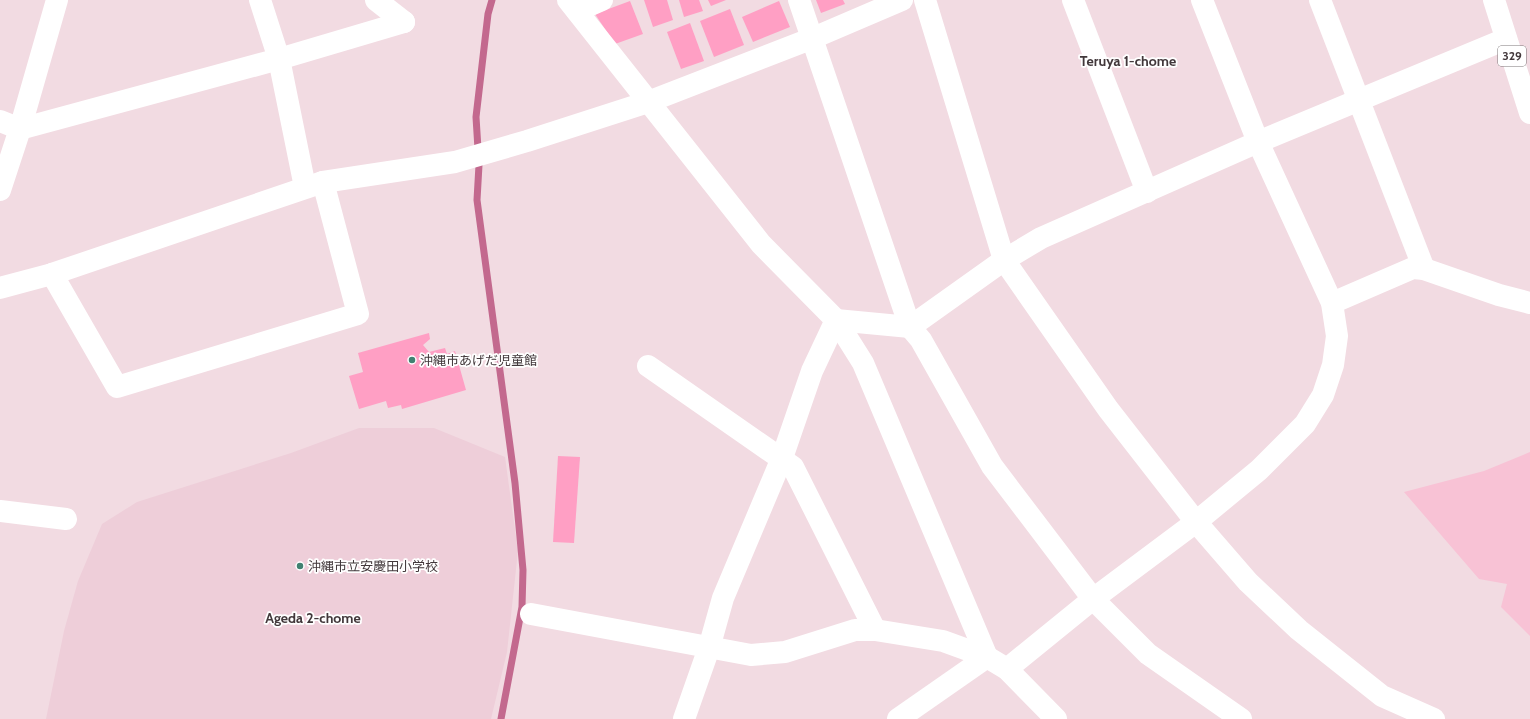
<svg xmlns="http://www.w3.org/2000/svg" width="1530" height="719" font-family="Cabin,'Noto Sans JP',sans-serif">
	<rect width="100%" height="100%" fill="#f2dbe2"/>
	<polygon fill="#eeced9" points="359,428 434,428 505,457 518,551 507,652 491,719 46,719 64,631 78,581 102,524 137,502 291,453"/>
	<polygon fill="#f8c2d5" points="1530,452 1530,636 1501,607 1507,584 1479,579 1404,492 1484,471"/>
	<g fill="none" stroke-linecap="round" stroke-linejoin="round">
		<polyline stroke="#c3698e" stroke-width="7" points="492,0 488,14 476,117 479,165 477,200 515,483 523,570 522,607 501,719"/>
	</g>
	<g fill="#ff9fc4">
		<polygon points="644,0 667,0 673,20 653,27"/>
		<polygon points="679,0 699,0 703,11 684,17"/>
		<polygon points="708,0 726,0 711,6"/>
		<polygon points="816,0 843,0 845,4 821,13"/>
		<polygon points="630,1 643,34 615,44 595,14"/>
		<polygon points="779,1 790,27 753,42 742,17"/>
		<polygon points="730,9 744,45 714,57 700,21"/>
		<polygon points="690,23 704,61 681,69 667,32"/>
		<polygon points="429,333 430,339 423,345 429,352 445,348 447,354 455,351 466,390 402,409 401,405 388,408 386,401 359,409 349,376 363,372 358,353"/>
		<polygon points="558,456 580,457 574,543 553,542"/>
	</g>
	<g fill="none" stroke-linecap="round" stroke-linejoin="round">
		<g stroke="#fff" stroke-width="22">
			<polyline points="260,0 279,59 305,187"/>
			<polyline points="376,0 404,22"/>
			<polyline points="568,0 761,244 836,320 863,363 987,657"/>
			<polyline points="799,0 910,327 921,340 992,466 1093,599 1148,654 1241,719"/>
			<polyline points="925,0 1004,260 1108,409 1196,522 1248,582 1299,630 1382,696 1434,719"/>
			<polyline points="1073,0 1147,192"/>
			<polyline points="1320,0 1424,269"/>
			<polyline points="577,11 602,0"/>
			<polyline points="0,121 20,129 279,59 404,22"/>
			<polyline points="0,190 20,129 57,0"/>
			<polyline points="52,274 117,387 358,314 323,182"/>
			<polyline points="0,288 52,274 323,182 455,162 527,141 648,102 813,38 902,0"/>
			<polyline points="1332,303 1413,268 1424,269 1499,295 1530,303"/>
			<polyline points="836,320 910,327 1004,260 1041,238 1258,142 1506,39"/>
			<polyline points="648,366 793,467 875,630"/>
			<polyline points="0,511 66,519"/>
			<polyline points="531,614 751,655 785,652 855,630 875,630 943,641 987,657 1007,669 1056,719"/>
			<polyline points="1007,669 1093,599 1196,522 1259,470 1305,424 1323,395 1333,365 1337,336 1332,303 1258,142 1202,0"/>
			<polyline points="684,719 709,648 723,598 782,458 812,371 836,320"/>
			<polyline points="898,719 987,657"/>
		</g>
		<polyline stroke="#fff" stroke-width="22" points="1494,0 1530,113"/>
	</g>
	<g fill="#408171" stroke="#fff" stroke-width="1.5">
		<circle cx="412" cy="360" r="4"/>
		<circle cx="300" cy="566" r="4"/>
	</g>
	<g text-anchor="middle" stroke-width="3.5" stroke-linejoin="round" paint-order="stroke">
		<rect fill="#fff" stroke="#7b7476" stroke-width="1" x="1498" y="46" width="28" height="20" rx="3"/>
		<g font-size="12" font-weight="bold" fill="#42383b">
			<text x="1512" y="60">329</text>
		</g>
		<g font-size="13" fill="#42383b" stroke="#fff" text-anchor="start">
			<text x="420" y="365">沖縄市あげだ児童館</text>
			<text x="308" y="571">沖縄市立安慶田小学校</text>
		</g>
		<g font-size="14" font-weight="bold" fill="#42383b" stroke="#fff">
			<text x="1128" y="66">Teruya 1-chome</text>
			<text x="313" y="623">Ageda 2-chome</text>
		</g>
	</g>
</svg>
